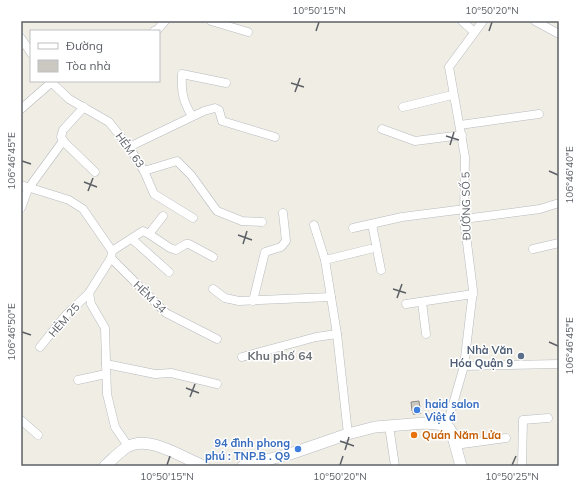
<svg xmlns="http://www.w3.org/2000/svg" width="580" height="487" font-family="Mulish,sans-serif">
	<rect width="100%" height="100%" fill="#f0ede4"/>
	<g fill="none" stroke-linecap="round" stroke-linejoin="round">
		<defs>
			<g id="street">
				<polyline points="211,21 248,32"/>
				<polyline points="462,21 474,32"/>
				<polyline points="535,21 559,34"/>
				<polyline points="154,31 158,29 165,21"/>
				<polyline points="21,38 31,53"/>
				<polyline points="50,81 69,99 109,122 129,147 144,171 177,161 191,175 217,211 242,221 262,222"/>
				<polyline points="84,107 63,130 61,137 65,143 95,172"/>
				<polyline points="403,107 452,95"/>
				<polyline points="21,109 53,81"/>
				<path d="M192 116C183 102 181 91 182 74L226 83"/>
				<polyline points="460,125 539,114"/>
				<polyline points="382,129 415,141 462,135"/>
				<polyline points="129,147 204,111 215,108 219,110 222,121 275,137"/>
				<polyline points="144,171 154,194 193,218"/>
				<polyline points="21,185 69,200 83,209 112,251 111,258 89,293 91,304 105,328 107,394 115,427 128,446"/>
				<polyline points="21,208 28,189 63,141"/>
				<polyline points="464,219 540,209 559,203"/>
				<polyline points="372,224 381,270"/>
				<polyline points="314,225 325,260"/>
				<polyline points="353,228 402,217 465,209"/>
				<polyline points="149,234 170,248 176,250 186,244 189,244 213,257"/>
				<polyline points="132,239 169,272"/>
				<polyline points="533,249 559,243"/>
				<polyline points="112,251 143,231 149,234 163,216"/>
				<polyline points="111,258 166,313 217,339"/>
				<polyline points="213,289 225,298 239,301 331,297"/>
				<polyline points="253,301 265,252 281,247 286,241 283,213"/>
				<polyline points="422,302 426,334"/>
				<polyline points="406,304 473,294"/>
				<polyline points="40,347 65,316 89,293"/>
				<polyline points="242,357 316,337 337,334"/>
				<polyline points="106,364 155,374 171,373 217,384"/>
				<polyline points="464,366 559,364"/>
				<polyline points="78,380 106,374"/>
				<polyline points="21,420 38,435"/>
				<polyline points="447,425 464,366 473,290 464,219 465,157 449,67 483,21"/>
				<polyline points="389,426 395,466"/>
				<polyline points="348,434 337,334 325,260 370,249"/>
				<polyline points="455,445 506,438"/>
				<polyline points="522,466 523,420 548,418"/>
			</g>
			<g id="secondary">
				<path d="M105 466C112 460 119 452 127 447 149 434 182 458 204 466"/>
				<polyline points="243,466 290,454 348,434 375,427 425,423 447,425 452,433 461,466"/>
			</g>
		</defs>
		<use href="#street" stroke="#b6babf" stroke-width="9"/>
		<use href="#secondary" stroke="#b7bbc1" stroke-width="12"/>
		<use href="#street" stroke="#fff" stroke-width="8"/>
		<use href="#secondary" stroke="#fff" stroke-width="11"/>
	</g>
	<polygon fill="#afaba6" points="420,405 421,414 413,415 412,411"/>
	<polygon fill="#8e8b87" points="419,401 420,405 421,414 420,410"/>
	<polygon fill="#cbc7c1" stroke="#8e8b87" points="419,401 420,410 412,411 411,402"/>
	<path fill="none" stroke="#5c6066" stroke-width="1.5" d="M316 31 319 22M489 31 492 22M291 83 304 87M295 92 300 78M446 136 459 140M450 145 454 132M22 161 31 164M549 171 558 175M84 182 97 187M88 191 93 178M238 235 252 240M243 244 247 231M393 289 406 293M397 298 402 284M22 332 31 335M549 342 558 346M186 388 199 393M190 397 195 384M340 441 354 446M345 450 349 437M167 465 170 456M340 465 343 456M512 465 516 456"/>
	<circle fill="#5c6f8a" stroke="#fff" stroke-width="1.5" cx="521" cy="356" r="4"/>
	<g fill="#3f7fe0" stroke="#fff" stroke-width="1.5">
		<circle cx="417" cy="410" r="4"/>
		<circle cx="298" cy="449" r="4"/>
	</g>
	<circle fill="#e8710a" stroke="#fff" stroke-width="1.5" cx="414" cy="435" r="4"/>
	<g text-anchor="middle" stroke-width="3" stroke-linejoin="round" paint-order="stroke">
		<g font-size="11" fill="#5c6066" stroke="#fff">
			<text transform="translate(130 150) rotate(54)" y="4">HẺM 63</text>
			<text transform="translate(466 206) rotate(-91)" y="4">ĐƯỜNG SỐ 5</text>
			<text transform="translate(150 297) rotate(44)" y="4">HẺM 34</text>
			<text transform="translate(64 320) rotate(-49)" y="4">HẺM 25</text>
		</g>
		<g font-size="11" font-weight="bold" fill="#4e5e75" stroke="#fff" text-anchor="end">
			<text x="513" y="354">Nhà Văn<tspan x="513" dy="13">Hóa Quận 9</tspan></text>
		</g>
		<g font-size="11" font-weight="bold" fill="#366cbe" stroke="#fff" text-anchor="start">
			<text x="425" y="408">haid salon<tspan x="425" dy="13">Việt á</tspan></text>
			<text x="290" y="447" text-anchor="end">94 đình phong<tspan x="290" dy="13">phú : TNP.B . Q9</tspan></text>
		</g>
		<g font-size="11" font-weight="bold" fill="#c56008" stroke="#fff" text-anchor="start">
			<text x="422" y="439">Quán Năm Lửa</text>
		</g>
		<g font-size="12" font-weight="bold" fill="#6d7278" stroke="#fff">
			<text x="280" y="360">Khu phố 64</text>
		</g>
	</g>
	<rect width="580" height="487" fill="none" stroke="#ffffff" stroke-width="44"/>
	<rect x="30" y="30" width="130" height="52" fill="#ffffff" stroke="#bebfc2"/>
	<rect x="38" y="43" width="20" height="6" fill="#ffffff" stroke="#bebfc2"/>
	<text x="66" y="50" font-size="12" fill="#5c6066">Đường</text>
	<rect x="38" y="60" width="20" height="12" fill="#cbc7c1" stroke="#bebfc2"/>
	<text x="66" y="70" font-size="12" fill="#5c6066">Tòa nhà</text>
	<rect x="22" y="22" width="536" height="443" fill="none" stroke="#5c6066" stroke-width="1.5"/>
	<g font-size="10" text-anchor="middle" fill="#5c6066">
		<text x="319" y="14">10°50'15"N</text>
		<text x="492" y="14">10°50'20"N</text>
		<text transform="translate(11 161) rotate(-90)" y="4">106°46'45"E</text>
		<text transform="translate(569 175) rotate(-90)" y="4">106°46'40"E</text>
		<text transform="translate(11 332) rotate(-90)" y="4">106°46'50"E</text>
		<text transform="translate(569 346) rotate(-90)" y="4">106°46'45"E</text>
		<text x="167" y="480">10°50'15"N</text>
		<text x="340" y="480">10°50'20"N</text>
		<text x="512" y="480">10°50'25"N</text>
	</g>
</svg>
